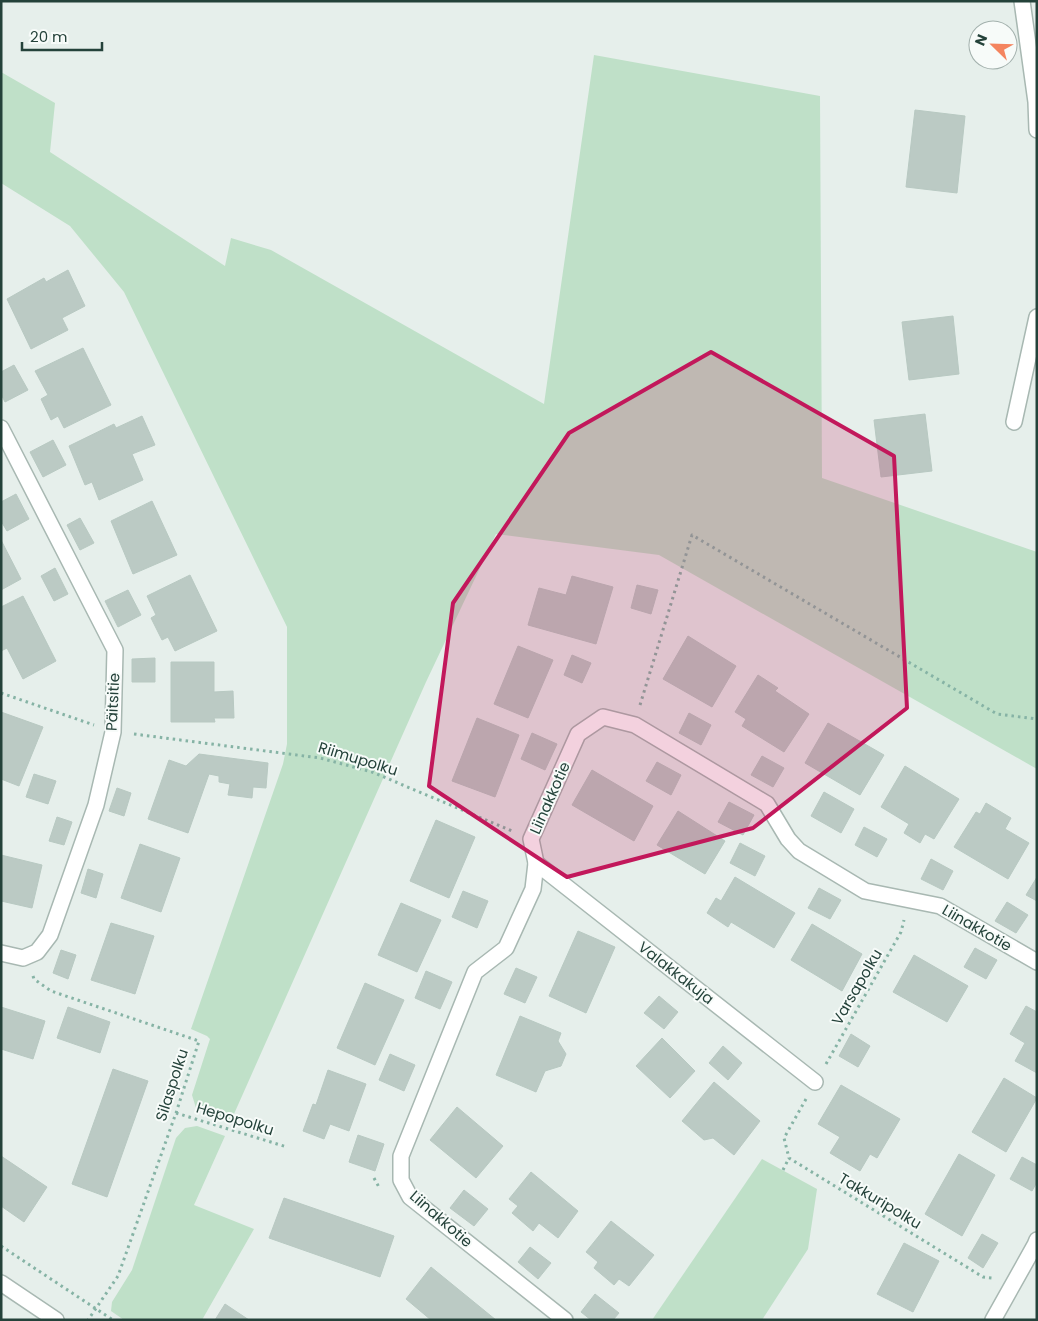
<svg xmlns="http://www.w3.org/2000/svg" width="1038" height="1321" font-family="Poppins,sans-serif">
	<rect width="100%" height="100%" fill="#e6efeb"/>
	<g fill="#bfe0c8">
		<polygon points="594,55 820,96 822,478 1037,552 1037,769 659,555 496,534 426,682 230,1123 196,1108 192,1095 210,1039 207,1036 191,1029 283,764 287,744 287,627 124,292 70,226 1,183 1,72 55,103 50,152 225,266 231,238 271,250 544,404"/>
		<polygon points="197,1126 225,1136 194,1205 254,1229 202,1320 124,1320 111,1311 112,1302 132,1270 176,1138 185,1128"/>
		<polygon points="762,1159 817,1189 808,1249 762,1320 652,1320"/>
	</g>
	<g fill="#bbcac4" stroke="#b8c9c2">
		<polygon points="915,110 965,116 957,193 906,187"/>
		<polygon points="68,270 85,306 62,318 68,330 31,349 7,299 44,278 46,282"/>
		<polygon points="953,316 959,374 909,380 902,322"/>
		<polygon points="83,348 111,405 64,428 58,416 51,420 41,399 48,395 35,371"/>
		<polygon points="14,365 28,390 5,402 1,394 1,372"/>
		<polygon points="925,414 932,471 881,477 874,420"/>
		<polygon points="142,416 155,445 132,454 143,480 99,500 92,482 85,485 69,446 114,424 116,428"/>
		<polygon points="53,440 66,465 43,477 30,452"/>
		<polygon points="16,494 29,519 7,531 1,521 1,502"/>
		<polygon points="152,501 177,555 133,574 111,521"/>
		<polygon points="80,518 94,543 80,550 67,525"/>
		<polygon points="1,540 21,579 1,590"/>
		<polygon points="55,568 68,594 54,601 41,576"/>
		<polygon points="190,575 217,631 175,651 168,637 162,640 151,618 156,615 147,596"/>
		<polygon points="572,576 613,587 596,644 528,625 539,588 566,595"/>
		<polygon points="637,585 658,590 651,614 631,608"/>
		<polygon points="128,590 141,615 118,627 105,601"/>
		<polygon points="23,596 56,661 23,679 7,648 1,651 1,607"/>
		<polygon points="688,636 736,666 712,707 663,679"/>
		<polygon points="518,646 553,660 528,718 494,704"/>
		<polygon points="572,655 591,663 582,683 564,675"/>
		<polygon points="155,658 155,682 132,682 132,659"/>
		<polygon points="171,662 214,662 214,692 233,691 234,718 214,718 215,722 171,722"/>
		<polygon points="758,675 778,688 775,691 809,714 784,752 742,726 746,719 735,712"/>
		<polygon points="1,712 43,727 19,786 1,779"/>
		<polygon points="689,713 711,725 701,745 679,733"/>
		<polygon points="477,718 519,735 495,797 452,781"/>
		<polygon points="828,723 884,755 860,795 805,763"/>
		<polygon points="532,733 557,744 545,770 521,759"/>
		<polygon points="199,754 268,763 266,788 253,787 252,798 228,795 230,784 219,782 219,776 209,774 188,833 148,819 169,760 186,766"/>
		<polygon points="762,756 784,768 773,787 751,775"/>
		<polygon points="657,762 681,775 671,795 646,781"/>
		<polygon points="905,766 959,799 934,839 925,834 920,843 904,833 909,824 881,807"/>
		<polygon points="592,770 653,806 634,841 572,805"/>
		<polygon points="34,774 56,781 48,804 26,797"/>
		<polygon points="117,788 131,793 124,816 109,811"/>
		<polygon points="824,792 854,809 841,833 811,816"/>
		<polygon points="729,802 754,815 743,835 718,822"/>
		<polygon points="986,803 1011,818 1005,829 1029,843 1008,879 954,847 976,812 980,814"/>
		<polygon points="678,811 725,841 705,874 657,845"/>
		<polygon points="57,817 72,822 64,845 49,841"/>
		<polygon points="436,820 475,837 449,898 410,881"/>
		<polygon points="864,827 887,839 877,857 855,845"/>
		<polygon points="740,843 765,856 755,876 730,863"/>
		<polygon points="140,844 180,858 161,912 121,898"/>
		<polygon points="1,855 42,865 32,908 1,901"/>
		<polygon points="931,859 953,871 943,890 921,879"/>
		<polygon points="88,869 103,874 96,898 81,893"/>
		<polygon points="735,877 795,913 774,948 731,922 728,927 707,913 716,898 721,901"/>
		<polygon points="1037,877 1037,901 1026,895"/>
		<polygon points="819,888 841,900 830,919 808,908"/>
		<polygon points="463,891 488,901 477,928 452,917"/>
		<polygon points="1007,902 1028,915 1016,933 995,921"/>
		<polygon points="401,903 441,920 417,972 378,955"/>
		<polygon points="111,923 154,936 135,994 91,980"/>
		<polygon points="812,924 862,954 842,991 791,960"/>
		<polygon points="578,931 615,947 586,1013 549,996"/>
		<polygon points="975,948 997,960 986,979 964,967"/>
		<polygon points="61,950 76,955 68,979 53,973"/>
		<polygon points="914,955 968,986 947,1022 893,992"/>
		<polygon points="516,968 537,977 525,1003 504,994"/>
		<polygon points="426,971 452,982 440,1009 415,998"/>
		<polygon points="365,983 404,1000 375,1065 337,1048"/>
		<polygon points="659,996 678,1012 664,1029 644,1013"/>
		<polygon points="1026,1006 1037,1012 1037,1073 1015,1061 1025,1043 1010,1034"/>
		<polygon points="1,1007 45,1021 33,1059 1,1049"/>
		<polygon points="68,1007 110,1022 100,1053 57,1038"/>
		<polygon points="520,1016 561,1033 558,1041 566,1054 561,1066 545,1071 536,1092 496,1075"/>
		<polygon points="851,1034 870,1046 858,1067 839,1056"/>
		<polygon points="662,1038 695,1071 670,1098 636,1066"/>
		<polygon points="723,1046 742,1063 728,1080 709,1063"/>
		<polygon points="390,1054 415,1065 404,1091 379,1080"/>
		<polygon points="113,1069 148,1081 107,1197 72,1184"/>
		<polygon points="328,1070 366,1084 349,1131 330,1124 324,1139 303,1131 313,1104 316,1105"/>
		<polygon points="1004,1078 1037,1098 1006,1152 972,1132"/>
		<polygon points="714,1082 760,1121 734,1155 713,1138 704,1140 682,1121"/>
		<polygon points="841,1085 900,1119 877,1158 870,1154 860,1171 830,1153 840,1137 818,1124"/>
		<polygon points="457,1107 503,1146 476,1178 430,1140"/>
		<polygon points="358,1135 384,1144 375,1171 349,1162"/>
		<polygon points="959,1154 995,1175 962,1236 925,1214"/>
		<polygon points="1,1156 47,1187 24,1222 1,1206"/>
		<polygon points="1022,1157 1037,1165 1037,1182 1032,1191 1010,1179"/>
		<polygon points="531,1172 578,1211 558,1238 539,1223 533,1231 512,1213 518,1206 509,1199"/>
		<polygon points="464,1190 488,1209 474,1226 450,1208"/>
		<polygon points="284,1198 394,1236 380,1277 269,1238"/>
		<polygon points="611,1221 654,1255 629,1286 619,1279 614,1285 594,1268 598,1262 586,1252"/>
		<polygon points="982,1234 998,1243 983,1268 968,1258"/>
		<polygon points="904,1243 939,1261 913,1312 877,1294"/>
		<polygon points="530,1247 551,1263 538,1279 518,1262"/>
		<polygon points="431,1267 496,1320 431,1320 406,1299"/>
		<polygon points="595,1294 619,1313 613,1320 591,1320 581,1312"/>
		<polygon points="225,1304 249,1320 215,1320"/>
	</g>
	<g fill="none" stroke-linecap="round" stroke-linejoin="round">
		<defs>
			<g id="minor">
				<polyline points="1022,1 1036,102 1037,130"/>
				<polyline points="1014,422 1037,317"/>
				<polyline points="1,428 115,650 113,732 96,805 50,935 37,952 23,958 1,953"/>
				<polyline points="536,863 815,1082"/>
				<polyline points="1,1283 56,1320"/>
				<polyline points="565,1320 410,1197 401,1180 401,1156 475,972 506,948 533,889 536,863 531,839 578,734 603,717 635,725 767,804 788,839 799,851 865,891 940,906 1037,962"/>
				<polyline points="993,1320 1035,1245 1037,1240"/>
			</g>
		</defs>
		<use href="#minor" stroke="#a8b8b2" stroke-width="18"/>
		<g stroke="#86b3a5" stroke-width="3" stroke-dasharray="2.5 4" stroke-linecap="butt">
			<polyline points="1,693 94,725"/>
			<polyline points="640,705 692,535 997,714 1037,719"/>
			<polyline points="134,734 320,758 372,772 512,831"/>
			<polyline points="33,976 34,979 51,991 199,1041 176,1113 118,1276 88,1320"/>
			<polyline points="826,1064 901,932 904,920"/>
			<polyline points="806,1099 784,1138 789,1158 983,1277 992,1278"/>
			<polyline points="176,1113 287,1147"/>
			<polyline points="783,1170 789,1158"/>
			<polyline points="374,1178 380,1189"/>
			<polyline points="1,1246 113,1320"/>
		</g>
		<use href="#minor" stroke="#fff" stroke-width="15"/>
	</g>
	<path fill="#c2185b" fill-opacity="0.2" stroke="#c2185b" stroke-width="4" stroke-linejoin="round" d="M711 352 894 456 907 708 753 828 567 877 429 786 453 603 569 433Z"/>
	<g text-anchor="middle" stroke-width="4" stroke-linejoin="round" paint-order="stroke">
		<g font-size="15" fill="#24423a" stroke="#f7fbf9">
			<text transform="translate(113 702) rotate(-87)" y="5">Päitsitie</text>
			<text transform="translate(358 759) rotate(17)" y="5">Riimupolku</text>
			<text transform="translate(550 798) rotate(-66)" y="5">Liinakkotie</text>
			<text transform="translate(977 928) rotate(30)" y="5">Liinakkotie</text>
			<text transform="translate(676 973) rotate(38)" y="5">Valakkakuja</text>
			<text transform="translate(857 987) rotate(-60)" y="5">Varsapolku</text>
			<text transform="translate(172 1085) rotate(-72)" y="5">Silaspolku</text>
			<text transform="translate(235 1119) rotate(17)" y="5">Hepopolku</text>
			<text transform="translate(880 1201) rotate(31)" y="5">Takkuripolku</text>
			<text transform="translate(441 1219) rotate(41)" y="5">Liinakkotie</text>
		</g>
	</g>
	<rect width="1038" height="1321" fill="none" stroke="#24423a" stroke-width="5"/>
	<g transform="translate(993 45) rotate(293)"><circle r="24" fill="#f7fbf9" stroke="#a3b1ad"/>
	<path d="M0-4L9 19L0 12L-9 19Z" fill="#f4845f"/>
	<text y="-8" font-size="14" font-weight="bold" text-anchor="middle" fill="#24423a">N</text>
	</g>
	<path d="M22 42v8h80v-8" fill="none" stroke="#24423a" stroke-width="2.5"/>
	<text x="30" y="42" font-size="15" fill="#24423a" stroke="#f7fbf9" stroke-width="4" paint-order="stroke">20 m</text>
</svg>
